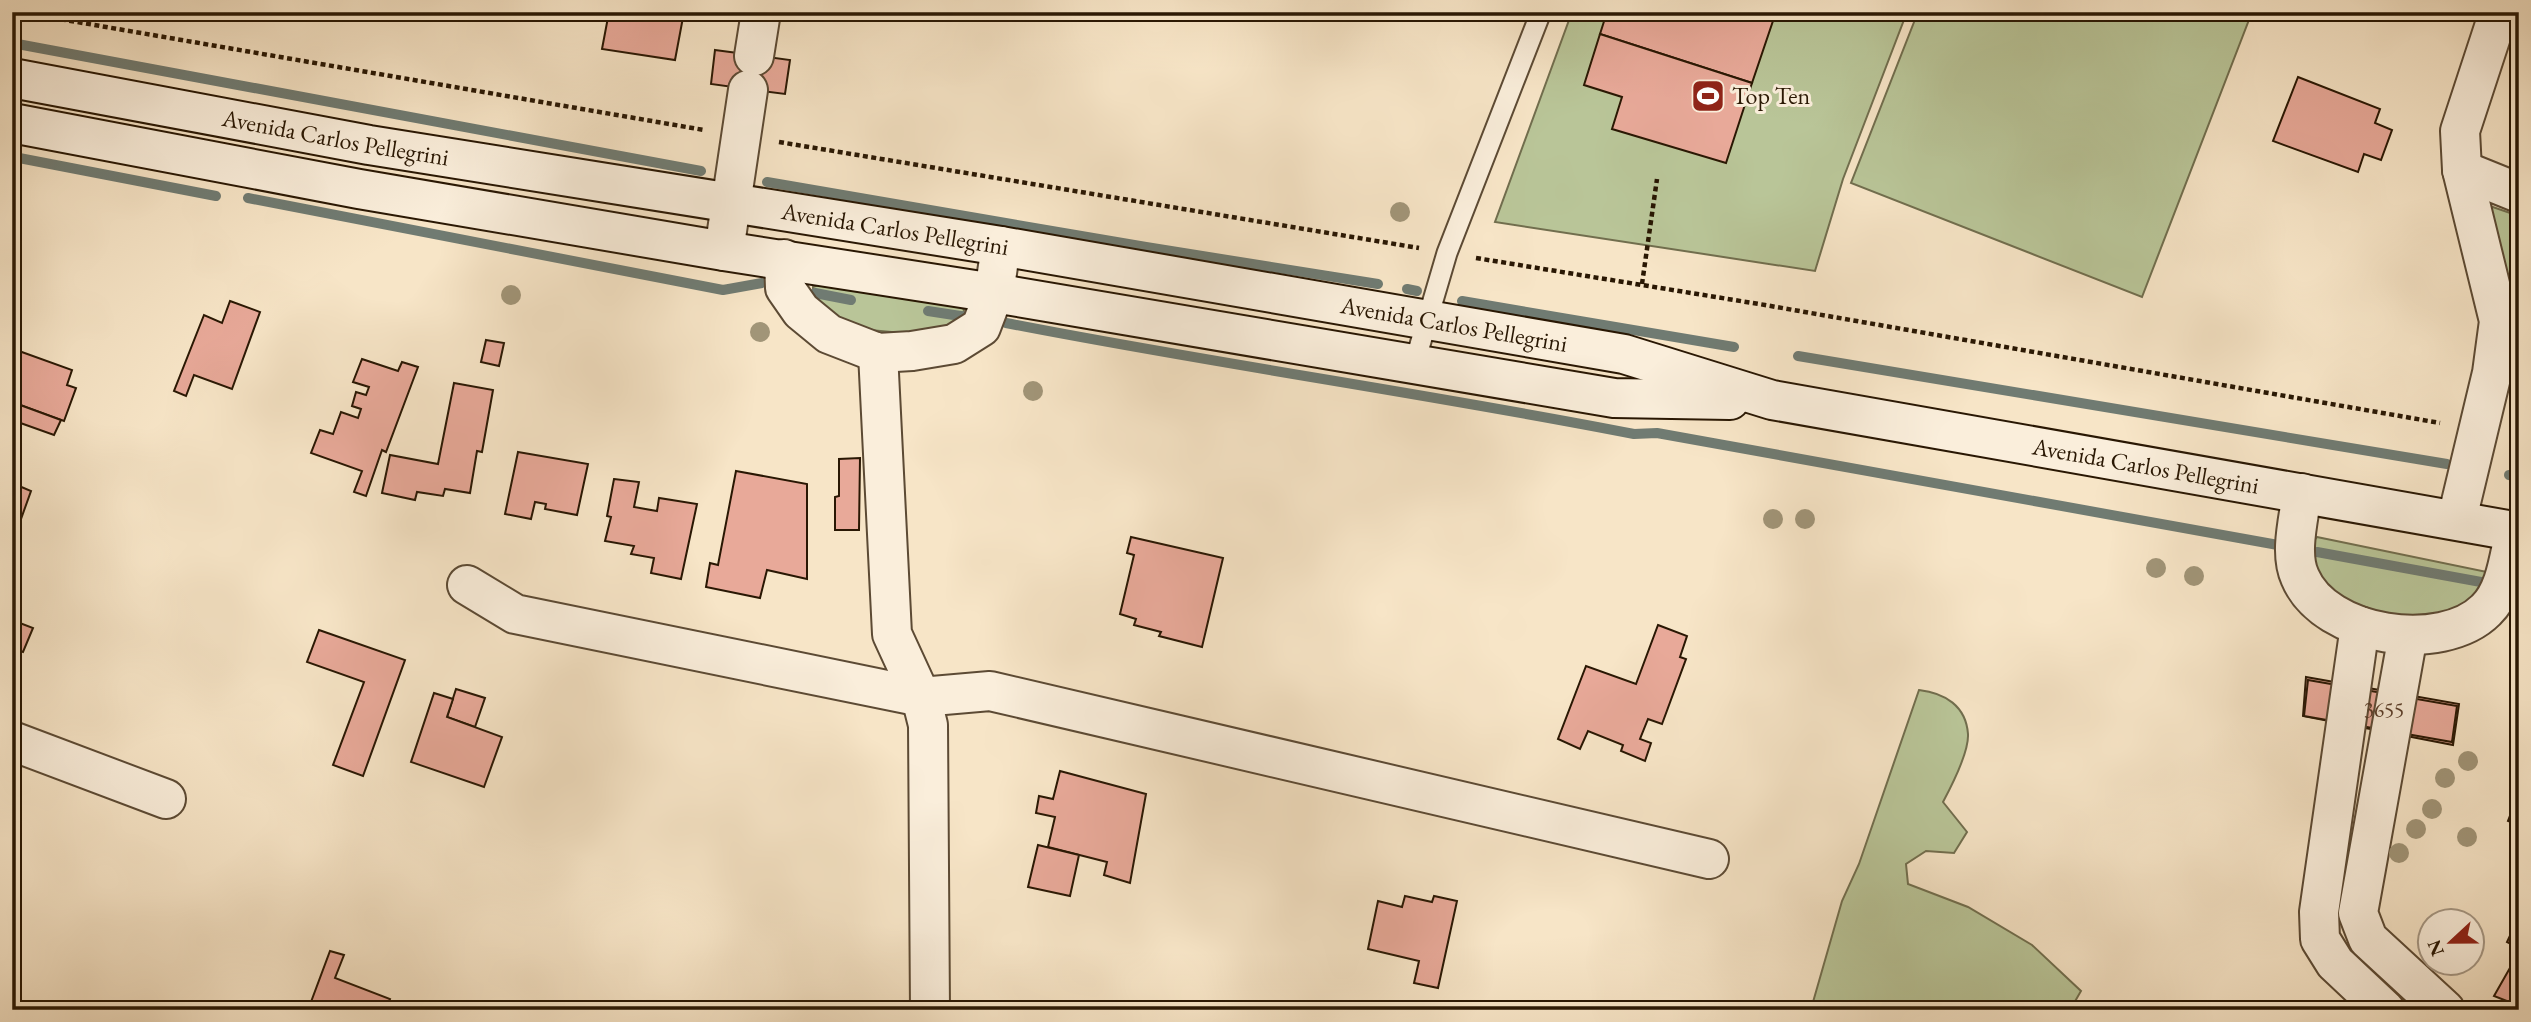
<svg xmlns="http://www.w3.org/2000/svg" width="2531" height="1022" font-family="'EB Garamond',serif">
	<rect width="100%" height="100%" fill="#f7e5c7"/>
	<filter id="stains"><feTurbulence type="fractalNoise" baseFrequency=".00286" numOctaves="4"/><feColorMatrix values="0 0 0 0 .2 0 0 0 0 .09 0 0 0 0 .02 0 0 0 .5 -.17"/></filter>
	<radialGradient id="worn" r=".72"><stop offset=".6" stop-color="#630" stop-opacity="0"/><stop offset="1" stop-color="#630" stop-opacity=".3"/></radialGradient>
	<g fill="#b9c598" stroke="#716e4e" stroke-width="2">
		<polygon points="1572,12 1907,12 1843,179 1815,271 1495,222"/>
		<polygon points="1918,12 2252,12 2142,297 1851,183"/>
		<polygon points="2484,204 2519,216 2519,299 2507,309"/>
		<polygon points="824,283 957,300 964,310 961,323 924,335 848,328 813,298 813,287"/>
		<polygon points="2317,537 2487,572 2486,585 2446,619 2354,611 2316,582 2310,546"/>
		<path d="M1919 690C1945 693 1966 706 1968 734 1969 752 1951 787 1943 802L1967 832 1954 853 1926 851 1906 864 1908 884 1968 907 2032 945 2081 991 2070 1010H1824L1813 1002 1842 901 1859 864Z"/>
	</g>
	<g fill="none" stroke-linecap="round" stroke-linejoin="round">
		<g stroke="#707b72" stroke-width="10">
			<polyline points="12,43 701,171"/>
			<polyline points="14,157 216,196"/>
			<polyline points="767,182 1146,247 1378,284"/>
			<polyline points="248,198 723,290 762,283"/>
			<polyline points="1407,289 1417,291"/>
			<polyline points="815,293 851,300"/>
			<polyline points="1462,301 1734,347"/>
			<polyline points="928,311 967,317"/>
			<path d="M1006 323C1215 364 1425 393 1634 434L1657 433 2278 545"/>
			<polyline points="1798,356 2447,464"/>
			<polyline points="2509,475 2519,477"/>
			<polyline points="2317,552 2481,582"/>
		</g>
	</g>
	<g fill="#e8a999" stroke="#291703" stroke-width="2">
		<polygon points="609,12 684,12 675,60 602,49"/>
		<polygon points="1607,12 1776,12 1752,83 1600,34"/>
		<polygon points="1600,34 1752,83 1726,163 1612,129 1622,97 1584,85"/>
		<polygon points="715,50 790,60 785,94 711,84"/>
		<polygon points="2298,77 2380,109 2375,123 2392,130 2381,160 2364,154 2358,172 2273,141"/>
		<polygon points="230,301 260,312 232,389 194,375 186,396 174,391 204,315 222,323"/>
		<polygon points="486,340 504,343 499,366 481,362"/>
		<polygon points="19,351 72,370 67,385 76,388 64,421 12,402 12,371"/>
		<polygon points="362,359 398,371 402,362 418,367 386,452 382,450 366,496 354,492 362,471 311,453 320,430 333,434 341,412 358,418 361,409 352,406 356,392 366,395 369,387 353,382"/>
		<polygon points="454,383 493,390 482,452 477,451 470,493 445,489 443,496 417,492 415,500 382,493 390,455 438,464"/>
		<polygon points="12,402 61,420 54,435 12,420"/>
		<polygon points="518,452 588,464 577,515 545,509 546,504 535,502 531,519 505,514"/>
		<polygon points="860,458 859,530 835,530 835,497 839,496 839,459"/>
		<polygon points="736,471 807,484 807,579 767,570 760,598 706,587 710,563 718,565"/>
		<polygon points="614,479 639,482 634,507 657,511 659,498 697,504 681,579 651,573 654,558 631,554 634,546 605,541 611,517 607,516"/>
		<polygon points="12,483 31,491 16,533 12,532"/>
		<polygon points="1131,537 1223,558 1202,647 1159,636 1161,632 1134,625 1136,619 1120,614 1134,555 1127,553"/>
		<polygon points="12,620 33,628 23,652 12,648"/>
		<polygon points="1658,625 1687,636 1680,657 1686,659 1662,724 1648,719 1640,739 1651,743 1645,761 1621,751 1623,745 1588,731 1580,749 1558,739 1586,666 1636,684"/>
		<polygon points="319,630 405,660 363,776 333,765 364,682 307,662"/>
		<polygon points="2306,677 2459,704 2453,745 2303,716"/>
		<polygon points="2308,680 2457,706 2452,742 2304,716"/>
		<polygon points="456,689 485,698 475,727 447,717"/>
		<polygon points="434,693 453,699 447,717 502,737 484,787 411,762"/>
		<polygon points="1060,771 1146,794 1130,883 1104,875 1107,862 1048,847 1055,817 1036,813 1039,796 1053,799"/>
		<polygon points="2518,795 2519,796 2519,825 2508,821"/>
		<polygon points="1038,845 1079,855 1070,896 1028,887"/>
		<polygon points="1405,896 1432,902 1434,896 1457,901 1438,988 1414,983 1419,961 1368,949 1378,901 1402,907"/>
		<polygon points="2516,923 2519,925 2519,948 2507,942"/>
		<polygon points="330,951 344,955 335,978 390,999 386,1010 308,1010"/>
		<polygon points="2519,952 2519,990 2511,1003 2519,1007 2519,1010 2502,1010 2507,1001 2494,996"/>
	</g>
	<g fill="none" stroke-linecap="round" stroke-linejoin="round">
		<defs>
			<polyline id="service" points="1414,365 1447,253 1541,12"/>
			<g id="minor">
				<polyline points="754,56 761,12"/>
				<polyline points="2462,170 2519,193"/>
				<polyline points="724,251 748,90"/>
				<polyline points="784,259 785,288 801,311 829,334 878,353 912,351 954,344 981,327 994,293 1001,246"/>
				<polyline points="878,353 892,634 921,697 928,725 930,1010"/>
				<path d="M2302 493C2299 518 2289 553 2300 577 2325 637 2442 654 2486 610 2506 591 2509 556 2515 531"/>
				<polyline points="2457,519 2492,373 2499,321 2462,170 2460,131 2499,12"/>
				<polyline points="467,585 515,614 921,697 990,691 1709,859"/>
				<polyline points="2360,626 2319,912 2320,939 2335,963 2385,1010"/>
				<polyline points="2408,635 2358,913 2368,939 2445,1010"/>
				<polyline points="12,741 166,799"/>
			</g>
			<g id="secondary">
				<path id="s1" d="M12 78 369 145 1001 246 1624 354 1772 400 2519 532"/>
				<polyline points="12,123 359,189 724,251 994,293 1614,398 1730,400"/>
			</g>
		</defs>
		<use href="#service" stroke="#5c4a34" stroke-width="23"/>
		<use href="#minor" stroke="#5c4a34" stroke-width="42"/>
		<use href="#secondary" stroke="#291703" stroke-width="42"/>
		<g stroke="#291703" stroke-width="4.5" stroke-dasharray="5 3.5" stroke-linecap="butt">
			<polyline points="19,12 704,130"/>
			<polyline points="779,142 1419,248"/>
			<polyline points="1476,258 1765,305 2440,423"/>
			<polyline points="1642,284 1657,179"/>
		</g>
		<use href="#service" stroke="#faeedb" stroke-width="19"/>
		<use href="#minor" stroke="#faeedb" stroke-width="38"/>
		<use href="#secondary" stroke="#faeedb" stroke-width="38"/>
	</g>
	<g fill="#a19578">
		<circle cx="1400" cy="212" r="10"/>
		<circle cx="511" cy="295" r="10"/>
		<circle cx="760" cy="332" r="10"/>
		<circle cx="1033" cy="391" r="10"/>
		<circle cx="1773" cy="519" r="10"/>
		<circle cx="1805" cy="519" r="10"/>
		<circle cx="2156" cy="568" r="10"/>
		<circle cx="2194" cy="576" r="10"/>
		<circle cx="2468" cy="761" r="10"/>
		<circle cx="2445" cy="778" r="10"/>
		<circle cx="2432" cy="809" r="10"/>
		<circle cx="2416" cy="829" r="10"/>
		<circle cx="2467" cy="837" r="10"/>
		<circle cx="2399" cy="853" r="10"/>
	</g>
	<defs>
		<symbol id="stadium-square" viewBox="-11 -11 22 22"><rect x="-9" y="-9" width="18" height="18" rx="4" fill="#8f2418" stroke="#faeedb"/><path d="M0-5a6.5 5 0 1 0 0 10a6.5 5 0 1 0 0-10ZM-3.5-1.8h7v3.6h-7Z" fill="#fff"/></symbol>
	</defs>
	<g fill-rule="evenodd">
		<use href="#stadium-square" x="1689" y="77" width="38" height="38"/>
	</g>
	<g text-anchor="middle" stroke-width="6" stroke-linejoin="round" paint-order="stroke">
		<g font-size="21" fill="#593c28">
			<text x="2384" y="717">3655</text>
		</g>
		<g font-size="24" fill="#291703" stroke="#faeedb" text-anchor="start">
			<text x="1732" y="104">Top Ten</text>
		</g>
		<g font-size="24" fill="#291703" stroke="#faeedb">
			<text dy="8" stroke="none"><textPath href="#s1" startOffset="329">Avenida Carlos Pellegrini</textPath></text>
			<text dy="8" stroke="none"><textPath href="#s1" startOffset="896">Avenida Carlos Pellegrini</textPath></text>
			<text dy="8" stroke="none"><textPath href="#s1" startOffset="1463">Avenida Carlos Pellegrini</textPath></text>
			<text dy="8" stroke="none"><textPath href="#s1" startOffset="2170">Avenida Carlos Pellegrini</textPath></text>
		</g>
	</g>
	<rect width="2531" height="1022" fill="none" stroke="#f7e5c7" stroke-width="42"/>
	<rect x="14" y="14" width="2503" height="994" fill="none" stroke="#291703" stroke-width="3.5"/>
	<rect x="21" y="21" width="2489" height="980" fill="none" stroke="#291703" stroke-width="2"/>
	<g transform="translate(2451 942) rotate(248)"><circle r="33" fill="#faeedb" stroke="#a69885" stroke-width="2"/>
	<path d="M0-5L12 26L0 18L-12 26Z" fill="#8f2418"/>
	<text y="-10" font-size="19" font-weight="bold" text-anchor="middle" fill="#291703">N</text>
	</g>
	<rect width="100%" height="100%" filter="url(#stains)"/>
	<rect width="100%" height="100%" fill="url(#worn)"/>
</svg>
